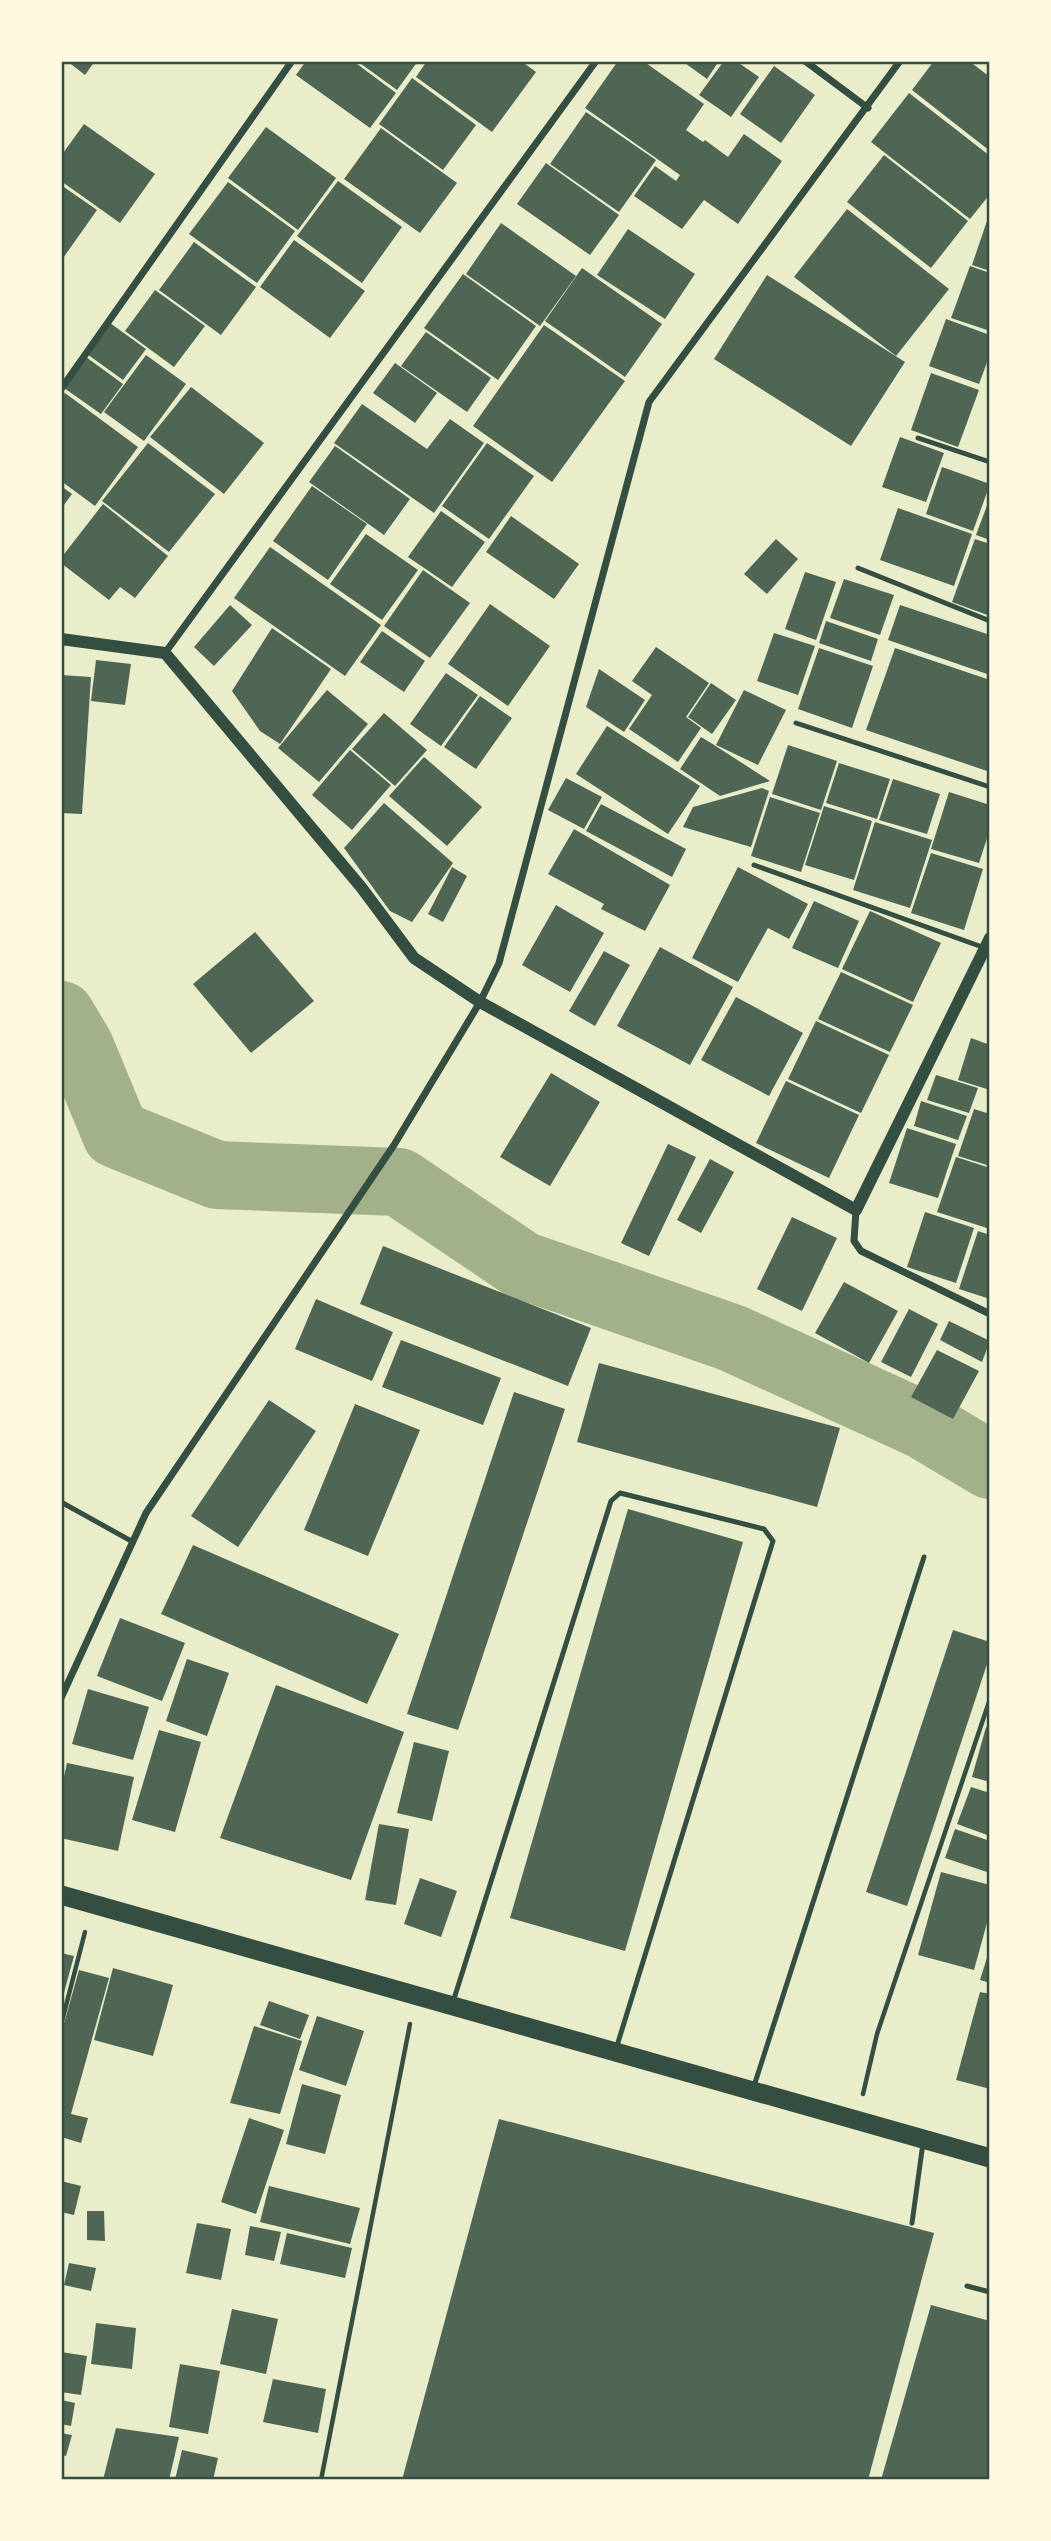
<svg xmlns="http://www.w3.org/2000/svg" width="1051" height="2541" font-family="Manrope,sans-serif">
	<rect width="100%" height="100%" fill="#e9edc9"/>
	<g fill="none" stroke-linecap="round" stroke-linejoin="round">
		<polyline stroke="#a3b18a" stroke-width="68" points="61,1015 80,1047 116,1134 217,1175 399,1182 522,1265 732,1338 923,1425 990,1465"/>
	</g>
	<g fill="#4f6655">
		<polygon points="67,61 95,61 85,75"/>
		<polygon points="306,61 353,61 396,93 370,128 296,75"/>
		<polygon points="357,61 418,61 397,90"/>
		<polygon points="427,61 521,61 536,72 492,132 416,77"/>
		<polygon points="618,61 643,61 704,104 686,130 703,142 705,140 728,157 744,134 782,161 738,224 704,200 682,229 634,196 655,166 676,181 680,175 585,108"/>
		<polygon points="682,61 719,61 707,79"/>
		<polygon points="724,61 736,61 759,77 731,117 699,95"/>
		<polygon points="934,61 969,61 990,77 990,151 912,90"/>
		<polygon points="774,66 815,95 781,143 740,114"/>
		<polygon points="412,78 476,125 443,170 379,124"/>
		<polygon points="909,93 990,156 990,194 970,219 871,142"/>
		<polygon points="586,112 656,160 619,212 550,164"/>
		<polygon points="84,124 155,174 120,223 61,181 61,156"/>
		<polygon points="266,127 336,178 298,230 228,178"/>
		<polygon points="381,128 457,183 420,233 344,179"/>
		<polygon points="884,155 968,221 931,268 847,202"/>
		<polygon points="546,163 619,215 590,255 517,204"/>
		<polygon points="338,181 402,227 362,283 297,236"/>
		<polygon points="228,182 295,231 257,283 189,234"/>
		<polygon points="61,185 97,210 61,261"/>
		<polygon points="847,209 949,289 896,356 794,277"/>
		<polygon points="989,215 990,215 990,271 972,265"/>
		<polygon points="501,223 576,276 540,326 466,274"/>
		<polygon points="628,229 695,274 665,319 597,275"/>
		<polygon points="294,240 365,291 330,338 260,287"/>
		<polygon points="194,242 256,287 221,335 159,290"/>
		<polygon points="970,266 990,273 990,331 951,318"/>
		<polygon points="582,268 662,324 625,377 545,321"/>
		<polygon points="463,274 536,326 498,380 424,328"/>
		<polygon points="767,275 905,362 851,446 714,359"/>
		<polygon points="155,290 205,326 174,367 125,331"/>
		<polygon points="946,319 990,335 990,354 979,384 929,366"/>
		<polygon points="110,323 146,349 123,380 87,354"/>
		<polygon points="544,325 625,381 552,482 473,426"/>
		<polygon points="426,332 491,378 467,412 401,366"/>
		<polygon points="146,355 186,384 144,441 104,412"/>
		<polygon points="86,357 123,384 101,414 64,388"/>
		<polygon points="395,363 437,393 415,423 373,393"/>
		<polygon points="931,373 979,390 958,447 911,430"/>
		<polygon points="191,387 264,443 224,494 150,437"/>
		<polygon points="65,393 138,447 95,506 61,481 61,398"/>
		<polygon points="362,404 427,449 450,419 484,443 434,513 334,443"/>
		<polygon points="900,437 944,453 926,502 882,487"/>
		<polygon points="148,443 215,494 169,552 102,501"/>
		<polygon points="487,443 534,476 489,539 442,506"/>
		<polygon points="335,446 410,499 384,535 309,482"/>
		<polygon points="942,467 990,484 973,531 926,514"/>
		<polygon points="61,486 72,494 61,509"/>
		<polygon points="312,486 367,524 328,580 273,541"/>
		<polygon points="989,500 990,500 990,540 976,535"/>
		<polygon points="103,504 168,556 135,598 120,587 109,600 61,563 61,558"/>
		<polygon points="898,508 972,534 954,586 880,560"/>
		<polygon points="441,511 485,542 452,587 408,557"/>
		<polygon points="511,516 579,564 554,599 486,552"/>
		<polygon points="366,534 418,570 382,620 330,584"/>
		<polygon points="776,539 798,559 767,594 744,574"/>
		<polygon points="975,539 990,544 990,616 952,602"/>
		<polygon points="270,547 381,625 345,676 234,598"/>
		<polygon points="423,570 470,603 430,658 384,626"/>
		<polygon points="805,572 836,582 816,640 785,629"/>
		<polygon points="844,579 894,595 880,635 830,618"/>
		<polygon points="490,604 550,646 508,706 448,664"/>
		<polygon points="230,605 252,625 214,666 194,647"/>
		<polygon points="900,605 990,635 990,675 888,640"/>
		<polygon points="826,621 878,639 871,661 819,643"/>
		<polygon points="272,628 331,669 280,744 260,731 232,691"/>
		<polygon points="382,631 425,661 404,692 360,662"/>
		<polygon points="774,633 815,646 798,695 757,681"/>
		<polygon points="656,647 709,683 686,717 701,728 678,762 629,729 652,695 632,681"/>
		<polygon points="819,648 873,666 852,728 798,709"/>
		<polygon points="895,648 990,680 990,772 866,730"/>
		<polygon points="96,660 131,664 125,705 91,701"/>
		<polygon points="599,669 645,700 624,732 586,707"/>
		<polygon points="446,673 478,695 441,746 410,724"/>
		<polygon points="61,675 91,677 82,814 61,813"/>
		<polygon points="711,683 736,700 712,734 688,717"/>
		<polygon points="327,690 368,724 319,782 278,748"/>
		<polygon points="744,690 786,710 758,765 716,745"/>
		<polygon points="480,696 512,718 476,769 444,747"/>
		<polygon points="384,713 427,750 395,786 352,749"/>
		<polygon points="607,726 700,786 668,834 576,774"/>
		<polygon points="701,737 711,743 770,781 720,796 680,769"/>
		<polygon points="788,745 837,761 821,810 772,794"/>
		<polygon points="350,750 391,785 352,830 312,795"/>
		<polygon points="424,757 482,807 447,846 389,796"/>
		<polygon points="839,763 890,779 877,819 826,803"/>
		<polygon points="566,778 602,797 584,829 548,810"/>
		<polygon points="893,779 940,794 927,834 879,820"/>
		<polygon points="762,788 769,791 751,847 683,827 693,807"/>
		<polygon points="949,792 990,805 990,829 979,863 931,849"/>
		<polygon points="770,797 820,813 801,872 751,856"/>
		<polygon points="384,803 453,863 412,922 390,911 344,848"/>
		<polygon points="601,804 686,849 672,877 586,831"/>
		<polygon points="824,806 872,821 854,880 805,865"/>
		<polygon points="875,822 932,840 910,908 853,890"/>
		<polygon points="574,829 670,885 645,931 601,909 604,904 548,874"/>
		<polygon points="931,853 983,869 964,930 911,913"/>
		<polygon points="452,867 467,876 443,922 428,914"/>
		<polygon points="738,867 808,904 789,939 768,928 738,982 692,958"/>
		<polygon points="814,901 859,921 838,968 792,948"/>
		<polygon points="556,905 604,933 570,992 522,965"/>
		<polygon points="870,911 941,943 913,1002 842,969"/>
		<polygon points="255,932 314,1001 251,1053 193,984"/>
		<polygon points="660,947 733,987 690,1065 617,1026"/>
		<polygon points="604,951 630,965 595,1026 569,1011"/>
		<polygon points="841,972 913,1005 890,1052 818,1019"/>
		<polygon points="736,997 803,1033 769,1096 701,1060"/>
		<polygon points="816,1021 889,1055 861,1113 788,1079"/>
		<polygon points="971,1038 990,1045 990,1090 958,1080"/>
		<polygon points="551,1073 600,1102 550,1186 500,1157"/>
		<polygon points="936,1075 978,1088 969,1113 927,1100"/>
		<polygon points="786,1081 859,1115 829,1178 756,1143"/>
		<polygon points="921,1101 967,1116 958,1140 914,1126"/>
		<polygon points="974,1109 990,1114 990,1166 958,1156"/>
		<polygon points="907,1128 956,1144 938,1198 889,1183"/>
		<polygon points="668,1144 696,1157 649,1256 621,1243"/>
		<polygon points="956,1157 990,1168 990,1229 937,1212"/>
		<polygon points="710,1159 734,1172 701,1233 677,1220"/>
		<polygon points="925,1212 974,1228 956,1283 907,1267"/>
		<polygon points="792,1217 837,1238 802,1311 757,1289"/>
		<polygon points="978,1231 990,1235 990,1299 959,1289"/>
		<polygon points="383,1246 591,1328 568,1386 360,1304"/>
		<polygon points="844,1282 898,1311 869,1363 815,1333"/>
		<polygon points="316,1299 393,1332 372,1381 295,1349"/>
		<polygon points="909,1309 938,1324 911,1377 881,1362"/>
		<polygon points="949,1321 990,1341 982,1362 940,1340"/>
		<polygon points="401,1340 501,1378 483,1425 382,1387"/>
		<polygon points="937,1350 979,1371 953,1419 911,1397"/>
		<polygon points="599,1363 840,1428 817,1507 577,1442"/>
		<polygon points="514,1392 565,1409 458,1730 407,1714"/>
		<polygon points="269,1400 316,1431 238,1547 191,1516"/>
		<polygon points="355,1404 420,1430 368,1556 304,1530"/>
		<polygon points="628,1509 743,1542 625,1951 510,1918"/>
		<polygon points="193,1545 399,1634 367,1704 161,1614"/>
		<polygon points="120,1618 185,1643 162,1701 97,1676"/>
		<polygon points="953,1630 990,1642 990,1655 907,1906 866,1892"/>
		<polygon points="187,1659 229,1673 207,1736 166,1721"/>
		<polygon points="276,1685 404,1732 351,1880 220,1838"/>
		<polygon points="88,1689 149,1707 133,1760 72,1744"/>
		<polygon points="986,1727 990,1728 990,1782 972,1777"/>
		<polygon points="159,1730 201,1742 175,1832 132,1820"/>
		<polygon points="414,1742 449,1751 432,1821 397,1813"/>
		<polygon points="67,1763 134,1777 118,1851 61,1838 61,1790"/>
		<polygon points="971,1787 990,1793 990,1836 957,1824"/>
		<polygon points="379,1824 409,1829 396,1905 365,1900"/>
		<polygon points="955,1829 990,1841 990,1873 945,1858"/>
		<polygon points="941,1872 990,1885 990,1912 974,1970 918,1955"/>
		<polygon points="420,1878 457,1891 441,1937 404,1924"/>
		<polygon points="990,1948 990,1983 980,1980"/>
		<polygon points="61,1953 74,1956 62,2000 61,2000"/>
		<polygon points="113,1968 173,1985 153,2056 94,2040"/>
		<polygon points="79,1970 109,1978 71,2114 88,2118 81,2143 61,2137 61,2034"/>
		<polygon points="980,1992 990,1994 990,2089 956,2080"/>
		<polygon points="269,2001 309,2015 300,2039 260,2025"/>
		<polygon points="317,2016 364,2031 346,2086 299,2070"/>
		<polygon points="254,2026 302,2041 280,2114 230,2103"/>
		<polygon points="302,2084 341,2095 325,2154 286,2144"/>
		<polygon points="249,2118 284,2130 256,2214 221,2202"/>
		<polygon points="499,2119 934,2233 868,2480 402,2480"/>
		<polygon points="61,2181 81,2186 74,2215 61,2212"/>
		<polygon points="269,2186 360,2208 350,2244 260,2222"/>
		<polygon points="87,2211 104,2211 105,2241 87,2240"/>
		<polygon points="197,2223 231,2229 221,2280 186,2273"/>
		<polygon points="250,2226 281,2232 274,2261 245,2255"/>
		<polygon points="287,2233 352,2248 345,2278 280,2264"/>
		<polygon points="69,2263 96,2268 91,2291 64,2285"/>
		<polygon points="931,2305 990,2321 990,2480 881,2480"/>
		<polygon points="232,2309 278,2319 266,2374 220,2364"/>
		<polygon points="96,2323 136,2328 132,2369 91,2364"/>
		<polygon points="61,2352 87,2356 81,2395 61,2392"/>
		<polygon points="180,2364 220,2371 208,2434 169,2427"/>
		<polygon points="273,2379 326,2389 318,2433 263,2422"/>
		<polygon points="61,2400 75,2403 71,2426 61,2424"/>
		<polygon points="116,2428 179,2437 169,2480 103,2480"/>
		<polygon points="61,2433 72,2435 66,2456 61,2455"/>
		<polygon points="182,2450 218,2458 213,2480 175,2480"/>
	</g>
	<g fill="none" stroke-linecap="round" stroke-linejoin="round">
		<g stroke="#344e41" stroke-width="4.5">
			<polyline points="61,2025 85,1932"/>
			<polyline points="863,2094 877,2034 989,1702"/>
			<polyline points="321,2480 410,2024"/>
		</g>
		<g stroke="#344e41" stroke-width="5">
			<polyline points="918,438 990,462"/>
			<polyline points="858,568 990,621"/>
			<polyline points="796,723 990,787"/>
			<polyline points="754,865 985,948"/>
			<polyline points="61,1502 133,1542"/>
			<polyline points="453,2002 611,1501 620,1493 764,1529 773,1541 616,2049"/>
			<polyline points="754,2086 924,1557"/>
			<polyline points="912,2223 923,2143"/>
			<polyline points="967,2286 990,2292"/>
		</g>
		<g stroke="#344e41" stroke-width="7">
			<polyline points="805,61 868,108"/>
			<polyline points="61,389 292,61"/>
			<polyline points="165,653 596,61"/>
			<polyline points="856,1210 854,1241 861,1251 990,1314"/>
			<polyline points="61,1698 146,1513 394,1145 480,1002 499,963 649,402 900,61"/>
		</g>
		<polyline stroke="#344e41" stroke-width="12" points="61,639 165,653 361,887 414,958 480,1002 856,1210 990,938"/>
		<polyline stroke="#344e41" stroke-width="19" points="61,1895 990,2158"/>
	</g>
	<rect width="1051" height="2541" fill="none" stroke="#fefae0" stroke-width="126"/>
	<rect x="63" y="63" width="925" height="2415" fill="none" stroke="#344e41" stroke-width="2.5"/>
</svg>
